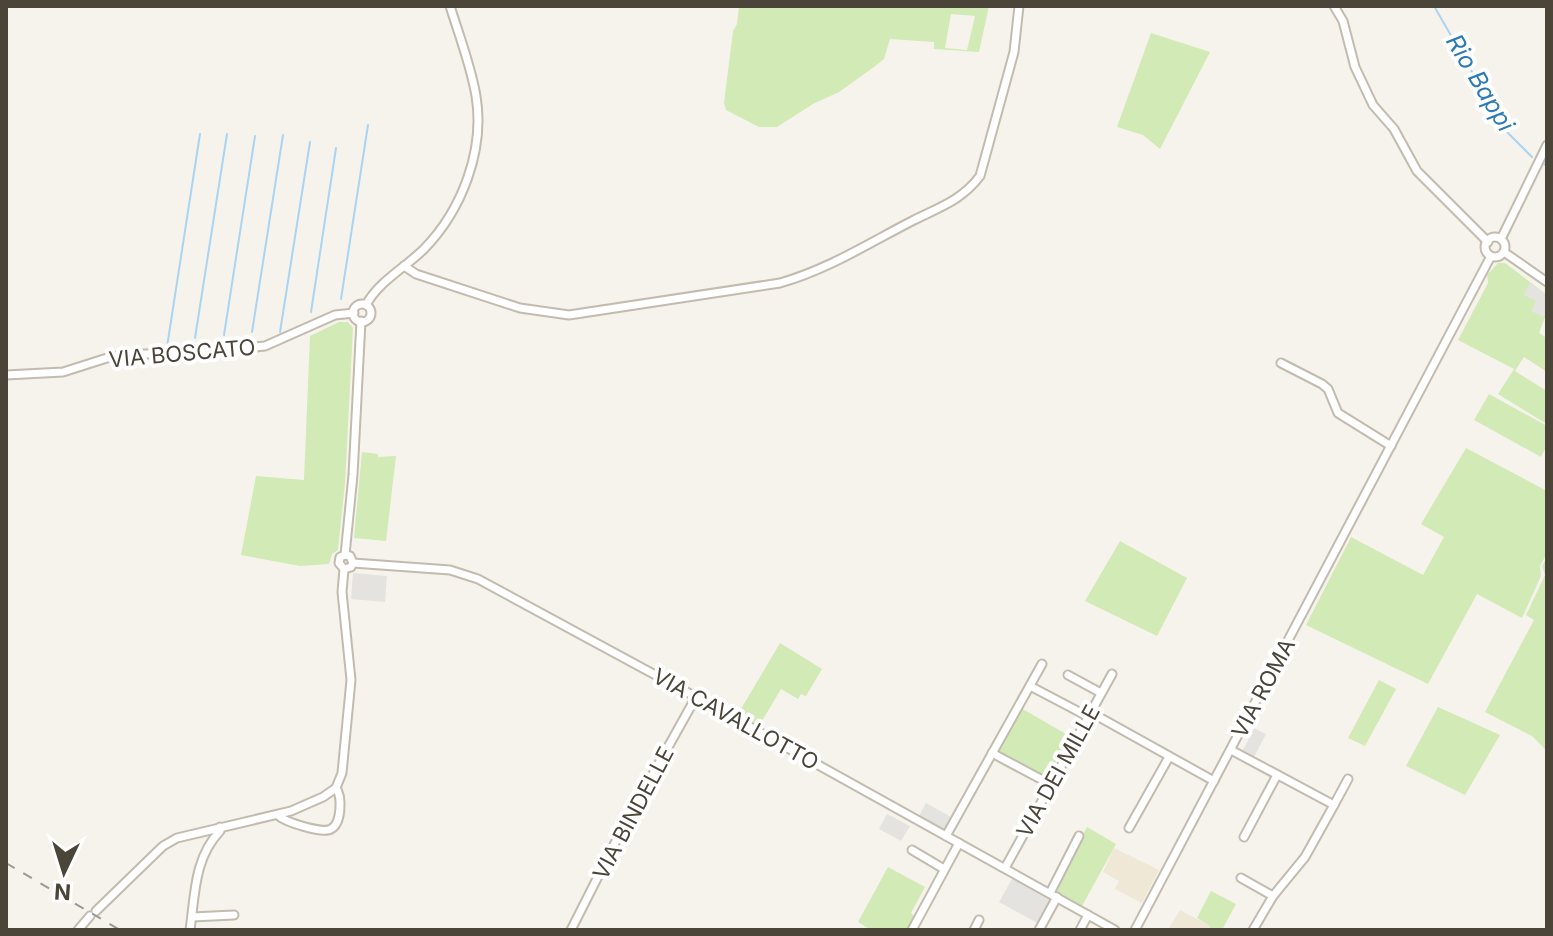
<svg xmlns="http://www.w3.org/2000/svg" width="1553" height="936" font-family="Inter,sans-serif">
	<rect width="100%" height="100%" fill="#f6f3ec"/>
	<g fill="#efe8d6">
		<polygon points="1114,848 1159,870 1142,903 1115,889 1119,881 1103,872"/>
		<polygon points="1180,910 1210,926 1208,930 1168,930"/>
	</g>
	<g fill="#d2eab5" fill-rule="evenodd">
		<path d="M739 6H989L979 52 934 49V42L890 39 884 59 874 67 839 92 813 104 777 127H759L726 110 724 103 733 31 737 24ZM951 14 975 16 967 50 945 48Z"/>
		<polygon points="1151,33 1210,52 1160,149 1143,135 1117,127"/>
		<polygon points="1498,263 1505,263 1547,295 1547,312 1539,333 1547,338 1547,372 1524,357 1515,371 1547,391 1547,424 1498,394 1514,369 1458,340 1488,283 1487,275"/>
		<polygon points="339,322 348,322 353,328 345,483 338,550 332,554 329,564 300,566 241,555 256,476 304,480 310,336"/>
		<polygon points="1489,394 1547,426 1547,445 1541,457 1474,420"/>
		<polygon points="1466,448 1547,491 1547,553 1540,566 1541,576 1522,618 1477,594 1428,684 1306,625 1351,537 1423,575 1444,537 1421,524"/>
		<polygon points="362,452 378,454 378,457 396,456 386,541 354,538"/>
		<polygon points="1120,541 1187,578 1157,636 1085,601"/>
		<polygon points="1547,557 1547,751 1532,736 1485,712 1534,620 1526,615 1545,575 1542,566"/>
		<polygon points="780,643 822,669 806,696 801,694 798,699 781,689 759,726 738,714"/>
		<polygon points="1379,680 1396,689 1365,746 1348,738"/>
		<polygon points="1438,707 1500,735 1465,795 1406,766"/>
		<polygon points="1021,708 1071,737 1047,777 998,751"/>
		<polygon points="1087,827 1116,844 1082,906 1054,890"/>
		<polygon points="888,867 925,887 911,913 914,916 907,930 871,930 858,922"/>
		<polygon points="1211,891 1236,904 1222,930 1208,930 1210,926 1197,918"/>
	</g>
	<g fill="#e5e3e0">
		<polygon points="1530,283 1547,295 1547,312 1544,317 1531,311 1536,301 1524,295"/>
		<polygon points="353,573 387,576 385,602 351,599"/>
		<polygon points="1254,728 1266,734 1254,757 1242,752"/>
		<polygon points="926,803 951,817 944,829 919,816"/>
		<polygon points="887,814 910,826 901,841 879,829"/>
		<polygon points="1012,879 1051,901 1039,924 999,902"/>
	</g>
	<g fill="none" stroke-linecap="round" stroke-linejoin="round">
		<g stroke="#a9d4f2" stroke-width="2">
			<polyline points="1434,6 1506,131 1532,157"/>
			<polyline points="1544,164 1547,166"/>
			<polyline points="341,299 368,125"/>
			<polyline points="311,312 336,148"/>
			<polyline points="252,332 283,135"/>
			<polyline points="280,332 310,142"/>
			<polyline points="224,335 255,136"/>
			<polyline points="195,338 227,134"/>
			<polyline points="167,347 200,134"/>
		</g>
		<defs>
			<g id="minor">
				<polyline points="1334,6 1343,21 1355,67 1373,105 1394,129 1417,171 1488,242"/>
				<circle cx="1495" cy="247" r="10"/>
				<polyline points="1501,239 1547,145"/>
				<polyline points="1504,252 1547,282"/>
				<path d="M404 266 416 274 520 308 569 315 780 283C829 269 869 243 914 220 940 207 962 200 980 176L1014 52 1019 6"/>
				<circle cx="362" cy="313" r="9"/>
				<path d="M366 305C379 281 405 268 424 249 462 210 485 150 476 96 471 66 459 35 450 6"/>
				<polyline points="1281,363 1322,384 1328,389 1338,413 1391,446"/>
				<polyline points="6,375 63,372 107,358 131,354 185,354 265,346 335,315 354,313"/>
				<polyline points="345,555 350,556 353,563 450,570 478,579 696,697 1115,930"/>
				<polyline points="344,569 339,563 340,557 345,555 353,475 361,321"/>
				<polyline points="1068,675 1101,693"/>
				<polyline points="1030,686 1087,716"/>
				<polyline points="1090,712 1214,781"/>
				<polyline points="1231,750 1334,805 1305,857 1273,896 1253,930"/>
				<polyline points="992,753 1050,784"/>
				<polyline points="1334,805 1348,779"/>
				<path d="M278 815C284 822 323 834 331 829 342 823 342 796 336 788"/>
				<polyline points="1129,828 1169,757"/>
				<polyline points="946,836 1042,664"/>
				<polyline points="1244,837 1277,775"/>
				<polyline points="912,850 944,869"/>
				<polyline points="1005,868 1112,674"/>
				<polyline points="1241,878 1273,896"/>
				<polyline points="1050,893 1079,836"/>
				<polyline points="96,911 163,846 177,838 291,811 323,797 336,788 342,773 351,680 342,592 344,569 351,567 353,563"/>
				<polyline points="192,917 234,915"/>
				<polyline points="78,930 90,916"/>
				<path d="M190 930C195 895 194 858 220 831V827"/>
				<polyline points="571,930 620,833 696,697"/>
				<polyline points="912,930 959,843"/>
				<polyline points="974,930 979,920"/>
				<polyline points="1039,930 1057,897"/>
				<polyline points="1080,930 1088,915"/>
				<polyline points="1135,930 1491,256"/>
			</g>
		</defs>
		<use href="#minor" stroke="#c2bbae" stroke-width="11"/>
		<use href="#minor" stroke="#fff" stroke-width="7"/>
		<polyline stroke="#9a9a9a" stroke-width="2" stroke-dasharray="10 10" stroke-linecap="butt" points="6,863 120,930"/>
	</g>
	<g text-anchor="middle" stroke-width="8" stroke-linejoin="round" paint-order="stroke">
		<g font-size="22" fill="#4b4439" stroke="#fff">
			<text transform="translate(182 353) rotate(-5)" y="8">VIA BOSCATO</text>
			<text transform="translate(1263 688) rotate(-62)" y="8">VIA ROMA</text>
			<text transform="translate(736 719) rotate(29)" y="8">VIA CAVALLOTTO</text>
			<text transform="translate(1058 771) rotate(-61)" y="8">VIA DEI MILLE</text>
			<text transform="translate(633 813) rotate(-62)" y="8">VIA BINDELLE</text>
		</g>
		<g font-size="24" font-style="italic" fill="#2e7ab2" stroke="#fff">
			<text transform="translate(1480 83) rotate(59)" y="8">Rio Bappi</text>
		</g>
	</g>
	<rect width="1553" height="936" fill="none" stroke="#4b4439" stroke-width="16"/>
	<g transform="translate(64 872) rotate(184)" stroke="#ffffff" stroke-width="6" paint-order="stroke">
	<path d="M0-6L14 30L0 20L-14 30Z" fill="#4b4439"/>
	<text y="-12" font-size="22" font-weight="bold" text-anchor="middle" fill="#4b4439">N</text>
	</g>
</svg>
